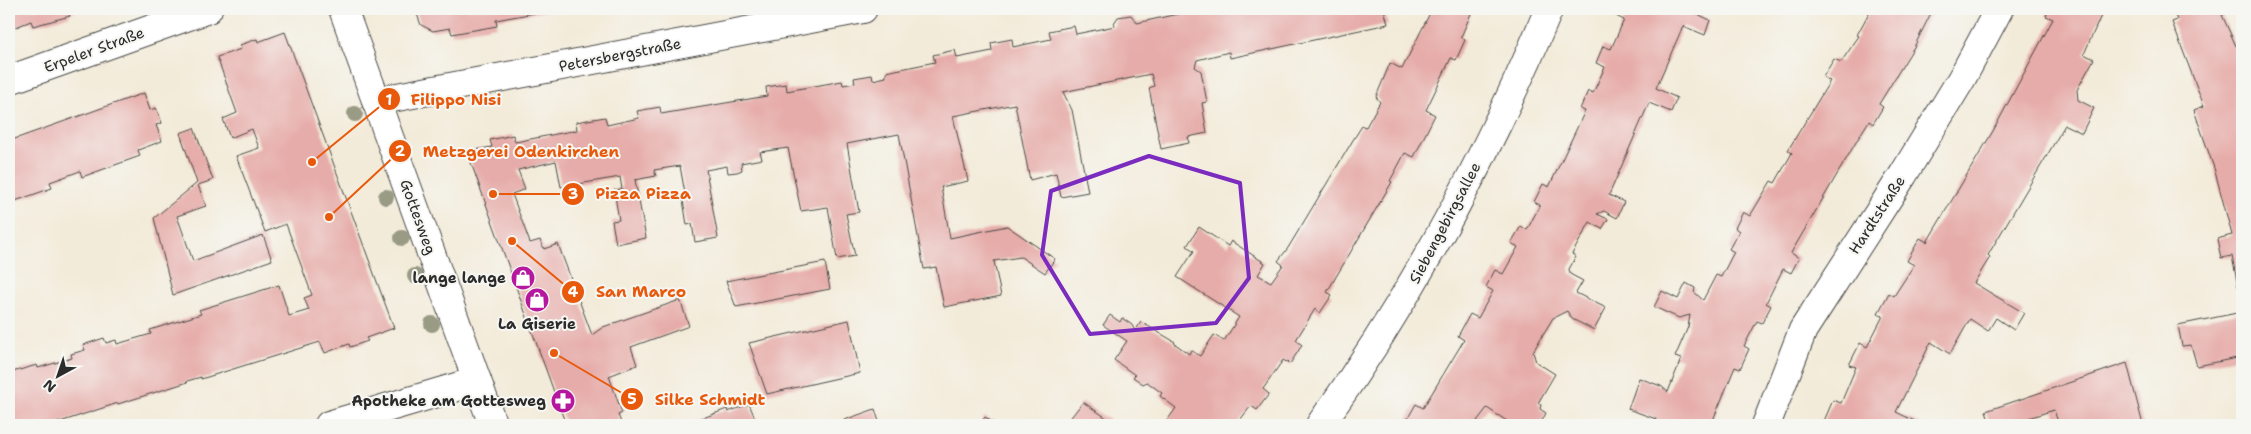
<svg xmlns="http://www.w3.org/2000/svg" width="2251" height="434" font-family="'Shantell Sans',sans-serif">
	<rect width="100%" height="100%" fill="#f6f6f2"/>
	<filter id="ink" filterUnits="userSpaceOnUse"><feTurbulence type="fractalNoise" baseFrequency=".02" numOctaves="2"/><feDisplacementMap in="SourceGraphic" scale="10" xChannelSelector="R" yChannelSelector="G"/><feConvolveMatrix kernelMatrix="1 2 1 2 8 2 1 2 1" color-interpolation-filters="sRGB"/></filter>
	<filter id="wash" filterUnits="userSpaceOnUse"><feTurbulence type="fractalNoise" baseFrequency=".0096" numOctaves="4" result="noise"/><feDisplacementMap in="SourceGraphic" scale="20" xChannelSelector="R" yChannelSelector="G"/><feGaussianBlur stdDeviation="1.12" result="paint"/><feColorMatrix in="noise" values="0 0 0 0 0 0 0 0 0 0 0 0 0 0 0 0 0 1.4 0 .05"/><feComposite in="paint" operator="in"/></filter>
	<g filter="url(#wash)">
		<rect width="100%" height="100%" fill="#f3ebd9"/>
		<g id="blocks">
			<g fill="#e6aca9">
				<polygon points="9,9 77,9 78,10 69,14 70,16 33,26 31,21 11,29 12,32 9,33"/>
				<polygon points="415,9 551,9 551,10 496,20 497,26 452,34 450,28 433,31 421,25"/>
				<polygon points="1181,9 1384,9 1388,24 1230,58 1229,52 1197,60 1195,67 1201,71 1207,102 1202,103 1207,133 1188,137 1189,143 1161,149 1149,88 1154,86 1151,74 1063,92 1072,110 1088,192 1061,197 1056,173 1030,180 1015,104 953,116 968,181 941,187 950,238 1007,226 1055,259 1045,273 1021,257 994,261 1001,296 944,307 936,267 924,269 899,134 847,144 859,212 846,214 855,256 837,259 828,207 801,211 788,148 760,152 762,159 741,163 742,170 737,172 728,173 727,166 706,170 718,238 695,242 692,224 687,225 683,200 686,199 680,166 654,170 656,176 635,180 646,238 616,244 612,221 619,220 614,190 622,189 620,177 561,187 556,161 518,170 525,189 512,194 530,243 540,240 544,249 558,244 592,335 603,327 680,300 689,326 631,347 637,365 609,376 622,413 618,415 622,425 566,425 470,160 475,150 492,147 490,140 513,135 515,142 577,130 576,122 605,117 607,125 639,118 637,111 660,107 661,114 767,96 766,87 786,84 787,91 842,81 843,85 855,83 854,78 872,75 873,80 886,77 886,72 935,62 933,55 955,50 957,58 992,51 991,43 1012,39 1013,47 1051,39 1049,31 1074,26 1076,34 1115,26 1114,23 1118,17 1131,15 1137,23 1182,13"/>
				<polygon points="1432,9 1473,9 1461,37 1465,40 1456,60 1451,58 1426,110 1435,115 1414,157 1405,153 1390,181 1392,182 1327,292 1332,295 1320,313 1315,309 1296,340 1302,345 1290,364 1283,360 1263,389 1269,394 1257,410 1251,406 1236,425 1164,425 1176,408 1160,396 1162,393 1147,382 1143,384 1133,377 1135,375 1114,360 1127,341 1103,325 1110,315 1120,322 1122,318 1132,325 1135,331 1141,322 1175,342 1174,343 1189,354 1191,350 1200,356 1214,335 1224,341 1239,317 1177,277 1194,251 1187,246 1199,227 1228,246 1231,241 1265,263 1258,275 1271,282 1283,265 1278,261 1288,248 1353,140 1362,126 1366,127 1380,102 1376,97 1390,63 1402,69"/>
				<polygon points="1619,9 1687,9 1710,20 1705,35 1683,26 1656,88 1677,98 1671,112 1649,103 1609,195 1624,202 1617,218 1604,211 1597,214 1608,219 1602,229 1590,222 1572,254 1576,257 1569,269 1570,274 1583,281 1576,293 1606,308 1594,330 1572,319 1567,311 1553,318 1542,336 1533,352 1536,362 1555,374 1538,403 1541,405 1540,409 1546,413 1540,425 1513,425 1487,408 1477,421 1483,425 1407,425 1405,423 1416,404 1423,408 1464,340 1458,336 1470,314 1478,318 1493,291 1486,287 1495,270 1503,274 1518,247 1511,243 1521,226 1527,230 1540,205 1534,202 1543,184 1549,187 1585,111 1580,109 1588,91 1593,93 1605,67 1596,63 1603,46 1611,49 1624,20 1616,16"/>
				<polygon points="1871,9 1933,9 1914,47 1879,104 1883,107 1873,124 1869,121 1862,132 1791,253 1799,258 1791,273 1783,269 1766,303 1771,306 1762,323 1757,321 1744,346 1749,349 1740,369 1735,367 1711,425 1654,425 1656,419 1628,409 1639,378 1661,386 1668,392 1681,359 1675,357 1688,327 1690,315 1679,318 1654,307 1662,291 1678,299 1686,283 1695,288 1694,292 1703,300 1716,275 1721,277 1734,252 1729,249 1739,231 1735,228 1743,212 1750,216 1771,181 1775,183 1792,153 1788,150 1830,81 1823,77 1834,59 1841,62 1859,36 1857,35"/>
				<polygon points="2049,9 2104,9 2084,54 2094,59 2077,90 2078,100 2094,108 2082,133 2065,125 1988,255 1990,257 1974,283 2024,313 2014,330 1996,318 1988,331 1970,319 1950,354 1931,342 1896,412 1923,425 1831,425 1824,421 1833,400 1841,403 1856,367 1849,365 1860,343 1867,347 1883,316 1878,313 1889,293 1894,296 1914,265 1907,261 1920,238 1927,242 1993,131 2053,19 2046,16"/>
				<polygon points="2172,9 2228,9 2230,12 2222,15 2236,46 2242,44 2242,286 2238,287 2232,256 2221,258 2217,239 2232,235 2214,168 2194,110 2204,106 2172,22 2177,20"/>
				<polygon points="285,32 394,328 366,338 368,341 350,347 349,344 325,353 320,342 201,379 201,377 187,381 188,382 118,404 118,403 51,425 9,425 9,373 37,365 38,368 72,358 71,354 85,350 83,345 104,338 106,343 116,340 117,344 151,334 150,330 201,314 199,310 279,285 289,316 309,310 304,298 312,295 286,224 265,232 236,156 259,148 252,129 230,138 223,119 237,113 217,57 241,49 240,45 257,39 258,42"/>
				<polygon points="144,93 150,110 156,108 162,123 156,125 162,141 138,150 140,156 82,177 80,171 64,177 50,182 52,188 15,201 12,196 9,197 9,141"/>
				<polygon points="194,128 213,180 198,185 206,206 177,216 193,261 263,235 272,260 173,295 154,218 197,183 180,133"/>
				<polygon points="825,262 830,289 736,307 726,281"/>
				<polygon points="2242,312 2242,357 2197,366 2191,345 2182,346 2178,325"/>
				<polygon points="849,320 860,373 767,394 749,343"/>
				<polygon points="2127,363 2143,425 2059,425 2054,410 2006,425 1990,425 1986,411"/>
				<polygon points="1083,402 1117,425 1065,425"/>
				<polygon points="749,404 758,425 684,425 727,409 728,412"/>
				<polygon points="875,409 880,425 830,425"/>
				<polygon points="985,417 997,425 979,425"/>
			</g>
		</g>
	</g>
	<g filter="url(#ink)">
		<use href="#blocks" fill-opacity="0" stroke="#494845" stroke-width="1"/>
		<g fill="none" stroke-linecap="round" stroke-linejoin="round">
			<defs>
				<g id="minor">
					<polyline points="9,80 208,9"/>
					<polyline points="376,101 863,9"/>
					<polyline points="329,425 477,381"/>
					<path d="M1320 425C1412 296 1488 155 1549 9"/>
					<polyline points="1766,425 1803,330 1903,175 1962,78 1999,9"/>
				</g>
				<polyline id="tertiary" points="343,9 493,425"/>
			</defs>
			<use href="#minor" stroke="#494845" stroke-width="30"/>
			<use href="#tertiary" stroke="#494845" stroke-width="30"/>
			<use href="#minor" stroke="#fff" stroke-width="28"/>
			<use href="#tertiary" stroke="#fff" stroke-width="28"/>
		</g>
		<g fill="#999b85">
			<circle cx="355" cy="114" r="8"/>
			<circle cx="386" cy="197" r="8"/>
			<circle cx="402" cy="238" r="8"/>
			<circle cx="415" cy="276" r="8"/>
			<circle cx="432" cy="324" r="8"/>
		</g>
	</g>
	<path fill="none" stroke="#7b2cbf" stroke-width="4" stroke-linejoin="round" d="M1149 156 1240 183 1249 278 1216 323 1090 334 1042 255 1051 191Z"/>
	<defs>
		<symbol id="shop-disc" viewBox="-11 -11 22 22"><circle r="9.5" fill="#b5179e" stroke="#f6f6f2"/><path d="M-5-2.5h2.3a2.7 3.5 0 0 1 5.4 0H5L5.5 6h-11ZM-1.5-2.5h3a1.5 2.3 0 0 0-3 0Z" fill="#fff"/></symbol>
		<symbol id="pharmacy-disc" viewBox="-11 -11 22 22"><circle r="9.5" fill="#b5179e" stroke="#f6f6f2"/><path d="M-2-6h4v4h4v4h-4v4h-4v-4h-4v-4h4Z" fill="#fff"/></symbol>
	</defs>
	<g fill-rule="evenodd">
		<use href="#shop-disc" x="509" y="264" width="28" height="28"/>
		<use href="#shop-disc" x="523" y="286" width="28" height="28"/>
		<use href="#pharmacy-disc" x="549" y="387" width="28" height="28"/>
	</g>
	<g text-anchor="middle" stroke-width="4" stroke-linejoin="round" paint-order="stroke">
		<g font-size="15" fill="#2b2b2b" stroke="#f6f6f2">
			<text transform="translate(94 50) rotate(-20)" y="5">Erpeler Straße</text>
			<text transform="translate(620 55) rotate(-11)" y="5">Petersbergstraße</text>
			<text transform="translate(1877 215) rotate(-57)" y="5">Hardtstraße</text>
			<text transform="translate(418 217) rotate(70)" y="5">Gottesweg</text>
			<text transform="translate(1445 223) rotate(-62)" y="5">Siebengebirgsallee</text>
		</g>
		<g font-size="15" font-weight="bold" fill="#2b2b2b" stroke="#f6f6f2" text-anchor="end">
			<text x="506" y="283">lange lange</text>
			<text x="537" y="329" text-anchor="middle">La Giserie</text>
			<text x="546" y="406">Apotheke am Gottesweg</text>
		</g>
	</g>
	<path fill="none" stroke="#e8590c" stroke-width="2" d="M312 162L389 99M329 217L400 151M493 194L573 194M512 241L573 292M554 353L632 399"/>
	<g fill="#e8590c" stroke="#f6f6f2" stroke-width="2">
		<circle cx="312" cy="162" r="5"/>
		<circle cx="329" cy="217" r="5"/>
		<circle cx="493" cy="194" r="5"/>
		<circle cx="512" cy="241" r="5"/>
		<circle cx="554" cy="353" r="5"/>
		<circle cx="389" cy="99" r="12"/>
		<circle cx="400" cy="151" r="12"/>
		<circle cx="573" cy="194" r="12"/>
		<circle cx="573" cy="292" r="12"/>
		<circle cx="632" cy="399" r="12"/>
	</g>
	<g font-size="15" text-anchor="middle" font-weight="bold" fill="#fff">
		<text x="389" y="105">1</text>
		<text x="400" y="156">2</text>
		<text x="573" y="199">3</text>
		<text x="573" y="297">4</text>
		<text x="632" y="404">5</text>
	</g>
	<g font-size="16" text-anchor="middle" font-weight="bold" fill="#e8590c" stroke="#f6f6f2" stroke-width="4" stroke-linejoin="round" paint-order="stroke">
		<text x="456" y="105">Filippo Nisi</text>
		<text x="521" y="157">Metzgerei Odenkirchen</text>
		<text x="643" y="199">Pizza Pizza</text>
		<text x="641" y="297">San Marco</text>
		<text x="710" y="405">Silke Schmidt</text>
	</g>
	<rect width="2251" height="434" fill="none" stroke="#f6f6f2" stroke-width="30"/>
	<g transform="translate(58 376) rotate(220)" stroke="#f6f6f2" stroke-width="4" paint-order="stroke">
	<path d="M0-4L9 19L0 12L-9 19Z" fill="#2b2b2b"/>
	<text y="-8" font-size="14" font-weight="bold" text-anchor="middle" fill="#2b2b2b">N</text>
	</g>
</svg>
